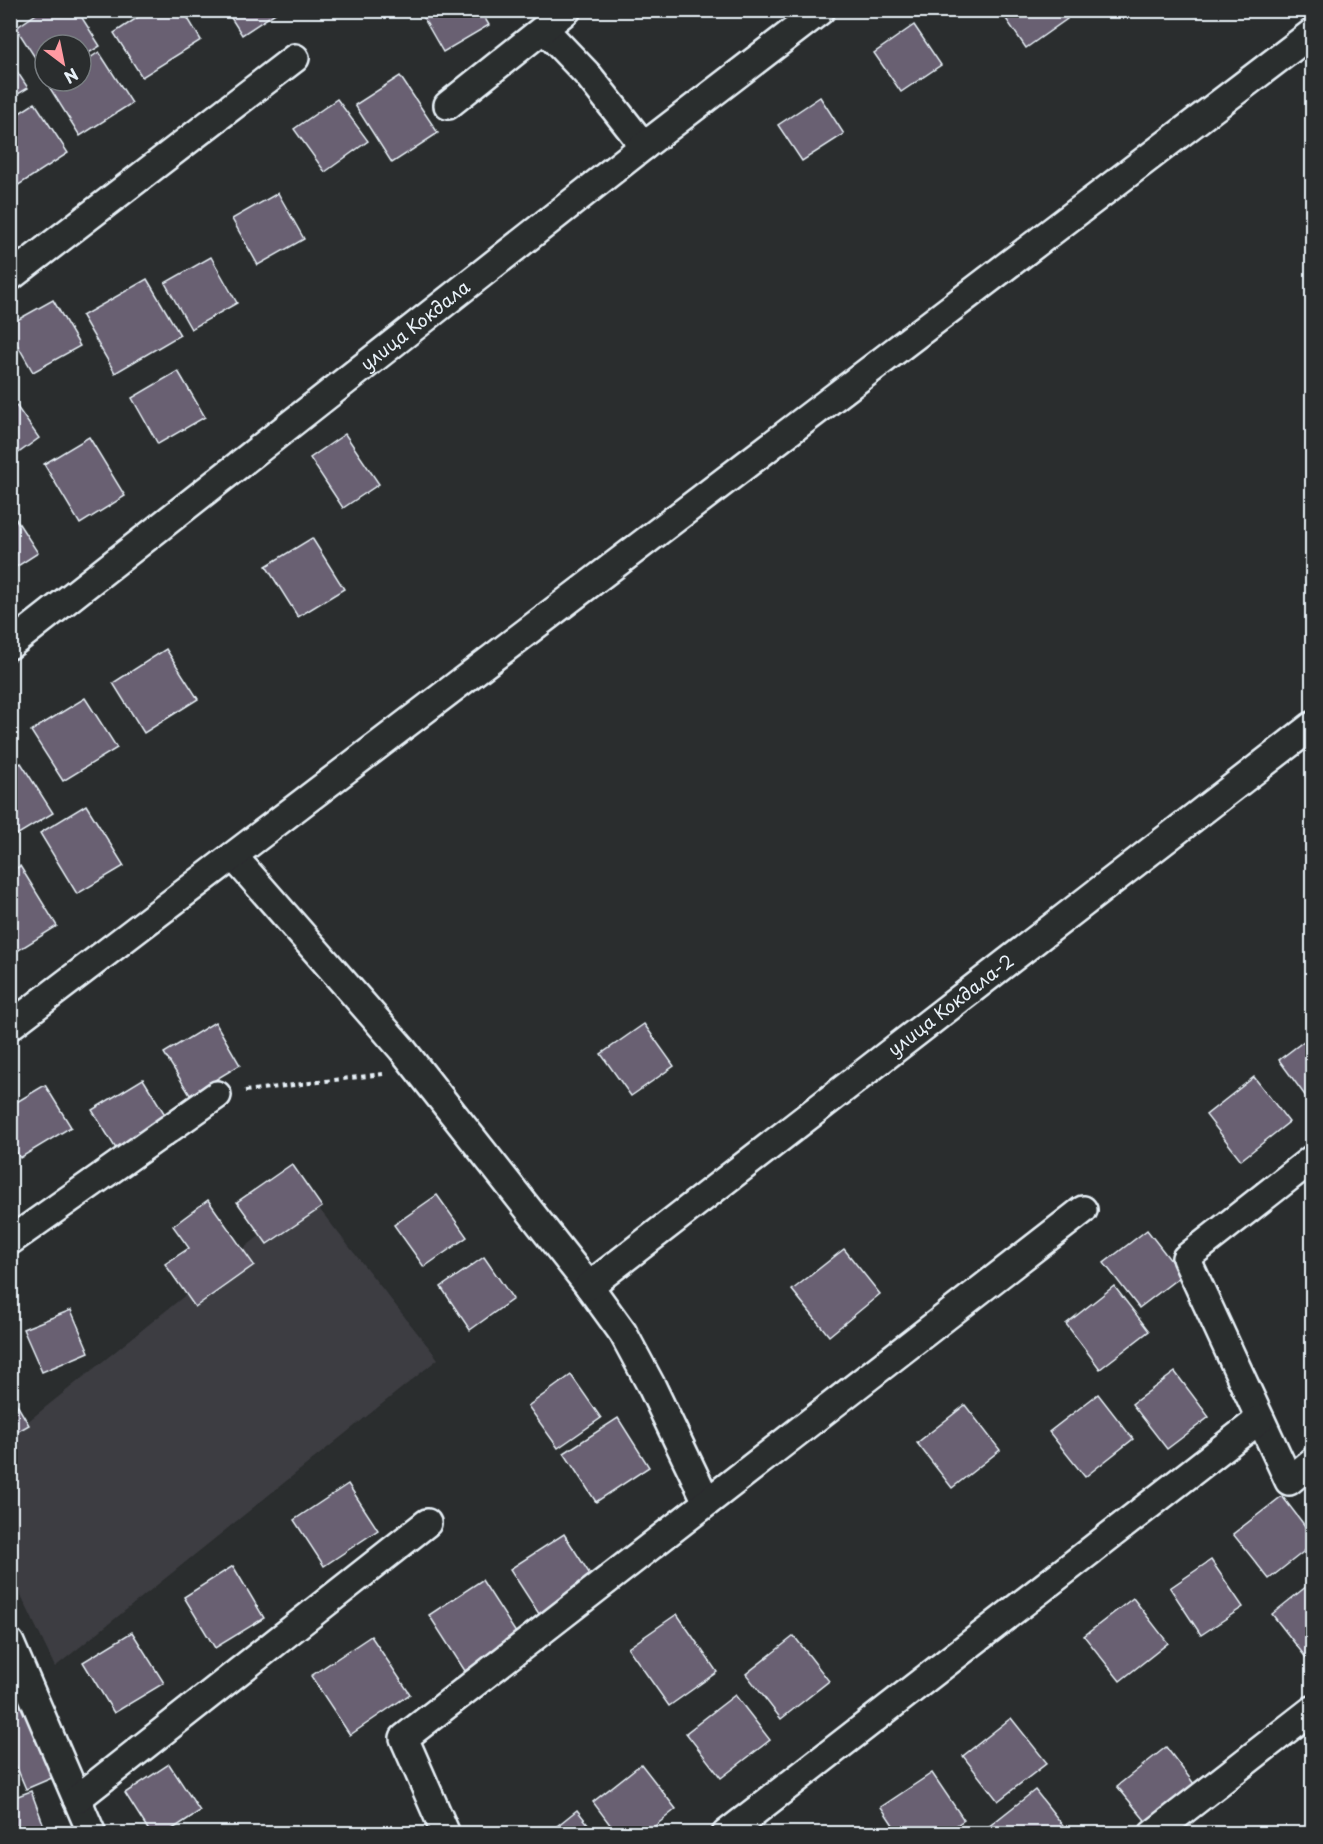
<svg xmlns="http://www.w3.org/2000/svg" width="1323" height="1844" font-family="'Playpen Sans',sans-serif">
	<rect width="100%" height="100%" fill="#2a2d2e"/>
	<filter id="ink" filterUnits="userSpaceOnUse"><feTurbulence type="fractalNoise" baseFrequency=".0167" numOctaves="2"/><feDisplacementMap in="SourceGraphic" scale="12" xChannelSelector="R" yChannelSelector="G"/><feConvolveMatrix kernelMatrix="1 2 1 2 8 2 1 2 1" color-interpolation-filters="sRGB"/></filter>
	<g filter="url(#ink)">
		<polygon fill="#3d3d42" points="309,1196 438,1359 55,1667 11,1574 11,1435"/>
		<g fill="#696172" stroke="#e8f1f8" stroke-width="1.5">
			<polygon points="42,10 77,10 100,46 81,58 81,45 45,45 45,73 16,28"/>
			<polygon points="149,10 183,10 201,40 142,77 114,33"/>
			<polygon points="226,10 280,10 242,35"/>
			<polygon points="419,10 480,10 489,25 443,52"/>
			<polygon points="1000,10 1061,10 1067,19 1026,48"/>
			<polygon points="914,25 941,65 901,92 874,53"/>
			<polygon points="99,52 132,103 80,136 48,85 54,81 81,81 81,64"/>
			<polygon points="10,61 28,88 10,99"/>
			<polygon points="400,76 438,133 392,163 355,105"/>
			<polygon points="820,97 844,134 802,161 778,125"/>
			<polygon points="337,99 368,141 325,172 294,129"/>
			<polygon points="35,103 68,153 17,186 10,176 10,119"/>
			<polygon points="278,193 304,239 258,265 232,219"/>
			<polygon points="211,257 237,303 191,329 165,283"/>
			<polygon points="147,279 180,335 115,373 82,316"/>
			<polygon points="53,300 80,346 33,372 10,332 10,324"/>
			<polygon points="178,371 205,417 158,444 132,398"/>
			<polygon points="10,397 39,438 10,459"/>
			<polygon points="345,434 379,484 343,508 310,458"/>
			<polygon points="89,437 125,496 80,524 44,464"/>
			<polygon points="10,510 38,553 10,571"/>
			<polygon points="312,538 344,589 298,617 266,566"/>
			<polygon points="166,649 198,699 144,733 113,683"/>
			<polygon points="85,698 117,748 63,781 31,731"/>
			<polygon points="21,763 53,813 10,839 10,769"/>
			<polygon points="86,805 124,866 77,894 40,833"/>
			<polygon points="20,866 57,926 11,955 10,872"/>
			<polygon points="215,1022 240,1065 190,1095 164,1053"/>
			<polygon points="644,1024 674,1066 631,1096 601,1054"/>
			<polygon points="1312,1035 1312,1105 1279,1060"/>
			<polygon points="1254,1077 1289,1122 1241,1160 1206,1115"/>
			<polygon points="143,1079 169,1121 118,1152 92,1110"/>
			<polygon points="45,1085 71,1127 20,1158 10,1141 10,1106"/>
			<polygon points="292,1164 322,1207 267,1244 237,1202"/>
			<polygon points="437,1195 467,1237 424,1267 394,1225"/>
			<polygon points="208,1200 254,1265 195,1307 165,1264 189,1248 173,1226"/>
			<polygon points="1147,1230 1182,1275 1139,1308 1104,1263"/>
			<polygon points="844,1249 880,1294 829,1336 792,1290"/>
			<polygon points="484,1257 513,1299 470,1330 441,1287"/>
			<polygon points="1114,1286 1149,1331 1100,1369 1066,1324"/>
			<polygon points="71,1310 89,1352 42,1372 23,1329"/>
			<polygon points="1175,1372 1209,1417 1167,1449 1132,1404"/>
			<polygon points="571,1375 601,1418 558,1448 528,1406"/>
			<polygon points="10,1393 29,1425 10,1436"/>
			<polygon points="1098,1394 1133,1439 1085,1477 1049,1432"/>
			<polygon points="965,1405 1000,1450 952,1488 917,1443"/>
			<polygon points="618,1418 649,1467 596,1502 564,1453"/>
			<polygon points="348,1484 378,1530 324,1566 294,1520"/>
			<polygon points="1282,1496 1312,1535 1312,1545 1269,1579 1233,1534"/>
			<polygon points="564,1534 595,1582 541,1617 510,1569"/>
			<polygon points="1211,1560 1243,1607 1201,1635 1170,1588"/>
			<polygon points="233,1566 264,1618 215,1648 184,1597"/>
			<polygon points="482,1580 518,1636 465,1671 429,1615"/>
			<polygon points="1312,1582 1312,1655 1307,1659 1272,1614"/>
			<polygon points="1133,1598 1168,1643 1120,1681 1084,1636"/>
			<polygon points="677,1614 717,1672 669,1706 628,1648"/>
			<polygon points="132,1632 164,1683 114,1713 83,1662"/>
			<polygon points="371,1636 410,1694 350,1735 311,1676"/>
			<polygon points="794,1636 829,1681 781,1719 746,1674"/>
			<polygon points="25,1690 61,1774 26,1789 12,1756 10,1757 10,1696"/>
			<polygon points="735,1695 770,1740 721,1778 686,1733"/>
			<polygon points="1011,1718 1047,1763 998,1801 963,1756"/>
			<polygon points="1166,1747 1201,1793 1153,1830 1117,1786"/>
			<polygon points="169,1764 200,1811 165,1834 151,1834 125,1793"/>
			<polygon points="641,1764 676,1809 645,1834 617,1834 593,1802"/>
			<polygon points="932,1773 964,1820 944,1834 899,1834 881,1807"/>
			<polygon points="1035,1790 1070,1834 991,1834 987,1828"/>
			<polygon points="31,1791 47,1834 10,1834 10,1799"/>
			<polygon points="577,1810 596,1834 547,1834"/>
		</g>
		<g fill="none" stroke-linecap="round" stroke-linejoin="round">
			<defs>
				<g id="street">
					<polyline points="544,29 588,75 644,146"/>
					<polyline points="448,105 567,10"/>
					<polyline points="10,277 295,58"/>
					<path id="s1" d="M10 645 644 146 821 10"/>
					<polyline points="234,857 402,1049 589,1286 623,1333 652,1387 707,1502"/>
					<polyline points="10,1026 1312,33"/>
					<polyline points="1312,1159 1186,1258 1289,1481 1312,1462"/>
					<polyline points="10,1241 217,1095"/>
					<path id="s2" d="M589 1286 1312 726"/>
					<polyline points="10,1643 92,1834"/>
					<polyline points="77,1799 427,1523"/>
					<polyline points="446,1834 404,1738 1083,1210"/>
					<polyline points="726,1834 1260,1419"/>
					<polyline points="1153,1834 1312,1710"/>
				</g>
			</defs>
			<use href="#street" stroke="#e8f1f8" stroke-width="32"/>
			<polyline stroke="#e8f1f8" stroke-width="4" stroke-dasharray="4.5 4.5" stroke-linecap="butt" points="245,1091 383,1074"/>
			<use href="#street" stroke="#2a2d2e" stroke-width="27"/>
		</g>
	</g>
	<g text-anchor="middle" stroke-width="5" stroke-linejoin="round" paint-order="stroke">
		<g font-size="18" fill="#e8f1f8" stroke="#2a2d2e">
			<text dy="6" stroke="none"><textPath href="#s1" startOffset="516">улица Кокдала</textPath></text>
			<text dy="6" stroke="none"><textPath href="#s2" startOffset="458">улица Кокдала-2</textPath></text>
		</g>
	</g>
	<rect width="1323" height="1844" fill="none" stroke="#2a2d2e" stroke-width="36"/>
	<rect x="18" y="18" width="1287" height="1808" fill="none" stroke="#e8f1f8" stroke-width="2" filter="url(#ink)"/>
	<g transform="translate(63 63) rotate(148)"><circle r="28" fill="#2a2d2e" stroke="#767b7f" stroke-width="1.5"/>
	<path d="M0-4.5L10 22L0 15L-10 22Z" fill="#ff9aa2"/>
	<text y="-9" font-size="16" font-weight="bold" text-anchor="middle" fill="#e8f1f8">N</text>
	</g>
</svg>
